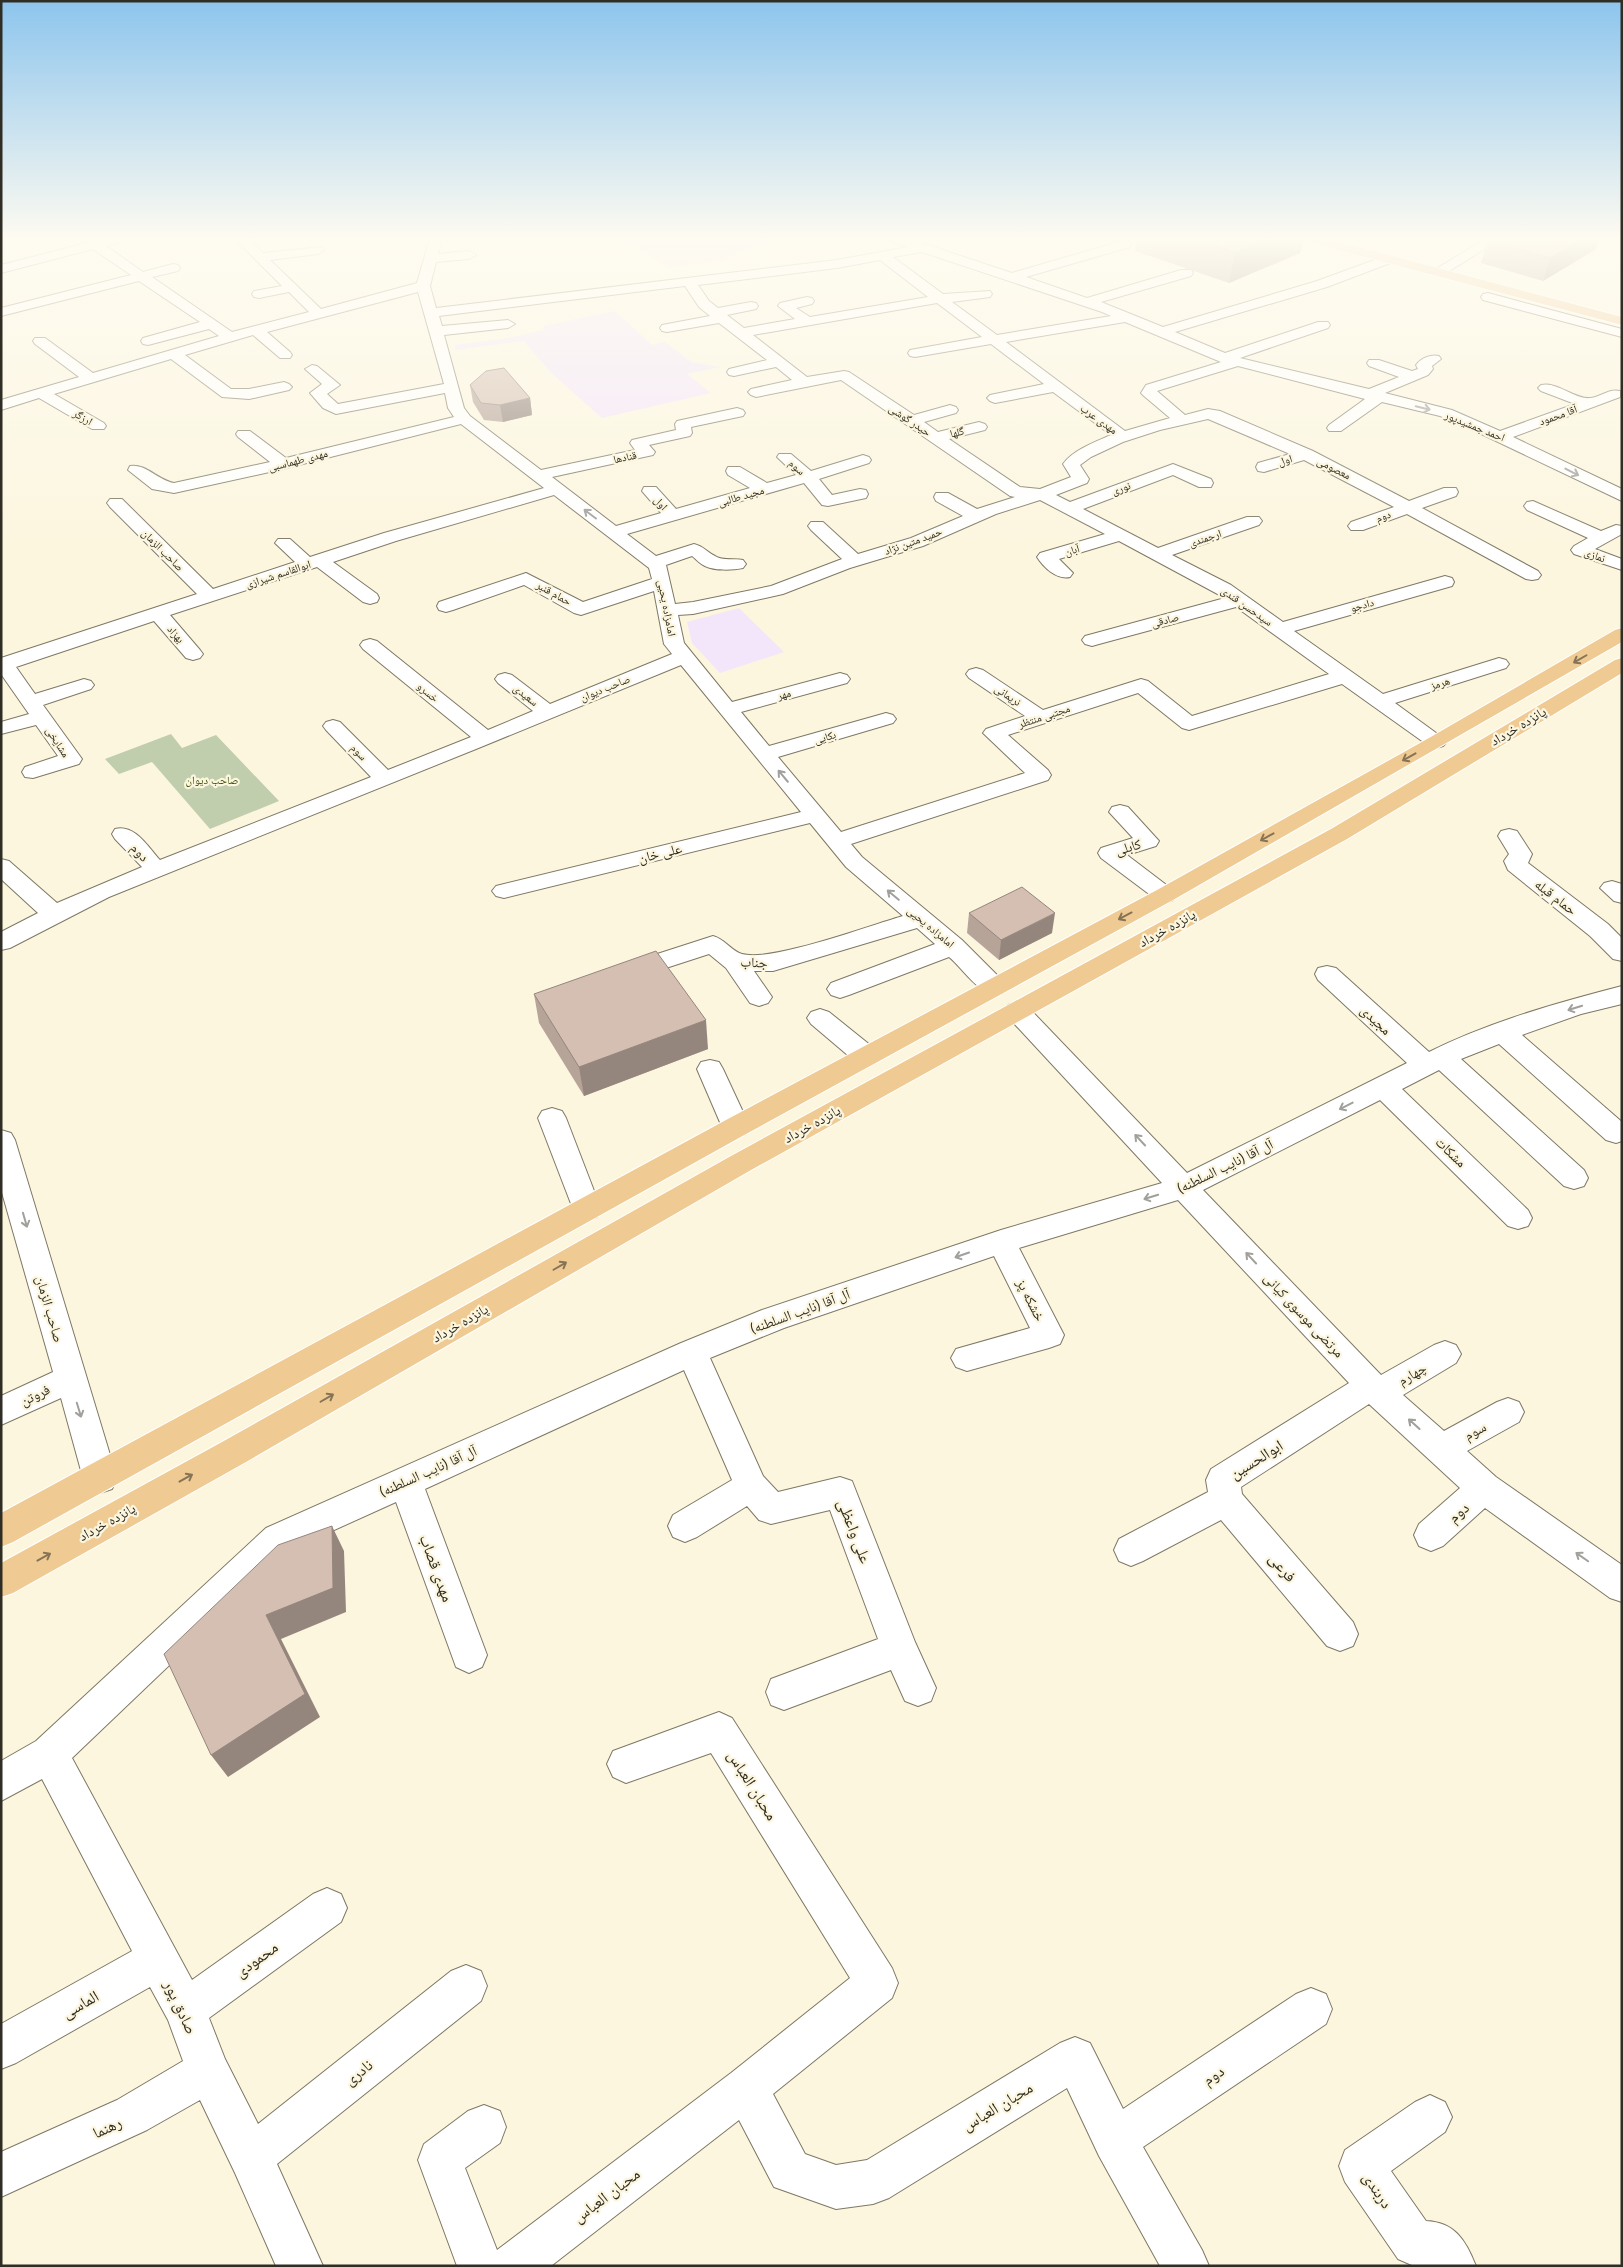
<svg xmlns="http://www.w3.org/2000/svg" width="1623" height="2267" font-family="Lato,'Noto Naskh Arabic',sans-serif">
	<rect width="100%" height="100%" fill="#fcf6df"/>
	<g fill="#f3e6fb">
		<polygon points="618,238 776,238 725,259 670,268 626,240"/>
		<polygon points="615,311 652,345 665,342 691,362 721,367 687,374 711,393 602,418 549,371 524,341 455,350 455,345 509,338 544,330 543,326"/>
		<polygon points="739,608 784,652 720,673 692,643 687,622"/>
	</g>
	<polygon fill="#c1ceae" points="171,734 182,748 216,735 279,801 210,829 152,762 119,774 105,759"/>
	<g fill="none" stroke-linecap="round" stroke-linejoin="round">
		<defs>
			<g id="minor">
				<path d="M106 238H127L125 241 106 246 143 272 173 264 178 265 180 268 178 271 152 277 232 332 309 312 289 292 259 298 254 297 252 294 254 291 282 286 234 238H247L263 253 323 247 324 250 318 254 270 260 321 309 417 283 430 238H442L438 254 469 251 476 255 469 259 436 262 430 286 436 308 837 260 908 247 890 241 888 238H907L1012 273 1125 240 1131 244 1130 247 1026 277 1087 298 1181 270H1191L1193 273 1191 276 1101 302 1163 327 1317 281 1388 255 1395 259 1393 262 1327 287 1175 332 1225 353 1318 322H1328L1330 325 1328 328 1240 358 1369 389 1399 377 1369 366 1367 363 1369 360H1379L1412 371 1418 369 1416 365C1421 358 1431 354 1439 356L1441 359 1432 366 1433 369 1428 375 1385 393 1452 410 1500 431 1575 404 1541 391 1538 388 1541 385C1557 381 1575 400 1590 398 1601 397 1609 388 1620 391V397L1513 437 1622 489V501L1458 423 1440 416 1382 402 1341 431H1329L1327 428 1329 425 1365 399 1238 366 1157 391 1185 415 1208 409 1220 411 1313 451 1409 501 1444 488H1456L1458 492 1456 496 1422 508 1538 571 1541 575 1538 579 1532 580 1526 579 1407 514 1363 530H1351L1348 526 1351 522 1394 507 1304 460 1264 472 1258 471 1256 467 1258 463 1290 454 1208 419 1160 430 1123 442 1091 457 1080 465 1089 479 1087 483 1056 495 1070 502 1173 464 1211 479 1213 483 1211 487H1199L1173 475 1083 509 1158 548 1247 517H1259L1262 521 1259 525 1172 555 1231 585 1283 622 1438 578 1445 576 1452 578 1454 582 1452 586 1294 631 1383 694 1499 658 1506 660 1509 664 1506 668 1395 703 1443 738 1447 742 1443 746 1436 748 1429 746 1342 684 1189 730 1182 728 1138 693 1008 735 1048 770 1051 775 1048 780 851 844 862 857 962 940 1003 981 1007 987 1003 993C980 999 965 970 949 957L849 995 840 998 831 995 827 989 831 983 935 944 917 928 773 971H754L772 997 768 1003 759 1006 750 1003 726 968 709 954 629 980 620 978 617 972 620 966 713 936C725 939 731 951 742 954 772 962 868 926 903 916L846 867 810 823 504 898 496 896 492 891 496 886 801 812 681 665 476 749 109 897 10 948 1 950V932L38 913 1 879V859L9 861 57 903 142 867 115 839 112 834 115 829C135 824 148 847 160 860L371 777 326 730 323 726 326 722 333 720 340 722 388 770 471 737 363 649 360 645 363 641 370 639 377 641 488 730 533 711 498 683 495 679 498 675 505 673 512 675 550 704 672 654 664 644 654 591 581 615 574 613 524 585 453 610 446 612 439 610 437 606 439 602 526 573 583 602 652 579 649 568 554 495 396 541 333 562 377 594 379 598 377 602 370 604 363 602 317 567 170 615 200 650 203 654 200 658 193 660 186 658 154 621 16 667 35 694 84 679 91 681 94 685 91 689 43 705 82 759 79 764 33 778 25 777 22 772 25 767 58 756 36 725 1 734V722L29 714 1 674V658L197 594 110 507 107 503 110 499H122L213 589 295 562 275 543 278 539H290L310 557 384 533 544 488 461 424 283 469 174 493 152 489 128 470 130 466C145 463 158 480 174 483L270 462 238 437 236 434 238 431H250L286 458 454 417 448 408 445 393 336 414 323 408 310 393 322 384 305 369 312 365 317 366 340 385 327 394 338 404 444 384 418 292 267 332 290 352 292 355 290 358H280L253 335 185 355 231 389H249L284 382 289 384 292 387 289 390 249 399 222 397 171 359 54 394 104 423 106 426 104 429H92L39 398 1 410V400L79 377 35 344 33 341 35 338H45L93 373 219 336 209 329 148 345 143 344 141 341 143 338 200 322 139 281 1 316V308L131 275 93 249 1 273V265ZM922 252 1102 312 1111 316 997 335 952 302 990 297 992 294 990 291 943 294 893 257ZM880 260 928 297 810 317 796 308 812 304 814 301 812 298 807 297 780 303 778 306 795 319 744 328 727 315 756 309 758 306 756 303 751 302 718 308 709 301 698 285 837 268ZM685 286 699 307 710 316 662 325 660 328 662 331 667 332 719 323 767 360 729 369 727 372 729 375 734 376 776 367 792 380 751 389 748 392 751 395 756 397 841 380 1010 496 1015 497 977 509 948 493H936L934 497 936 501 963 516 911 538 858 554 823 522H811L808 526 811 530 842 559 771 586 693 602 675 604 666 565 692 556C696 559 700 564 705 566 715 571 733 570 743 568L746 564 743 560C735 558 722 561 715 556 707 552 703 546 694 544L656 556 627 534 804 483 822 505 828 506 866 498 868 494 866 490 860 489 832 495 819 479 869 463 871 460 869 457 863 455 811 471 791 454H779L777 457 796 475 767 483 740 467H728L726 471 728 475 750 488 676 509 656 487H644L642 491 661 513 616 526 552 477 653 455 655 452 649 445 690 436 692 433 691 427 743 416 745 413 743 410 737 408 677 421 675 424 676 430 632 440 630 443 635 450 541 470 470 416 464 408 444 335 508 328 515 324 508 320 442 326 439 316ZM937 303 982 337 910 350 908 353 910 356 915 357 991 344 1044 384 990 395 987 398 990 401 995 403 1053 392 1111 435C1095 442 1073 450 1063 464L1071 477 1040 489 1020 487 949 439 985 430 987 427 985 424 979 422 938 432 924 422 956 413 958 410 956 407 950 405 914 415 849 372 844 371 807 377 753 335ZM1125 322 1221 362 1146 385 1141 393 1144 396 1170 418 1125 431 1006 342ZM1040 500 1105 534 1040 553 1037 557C1044 568 1057 580 1070 577L1073 573 1059 559 1119 541 1225 598 1085 636 1082 640 1085 644 1092 646 1099 644 1236 607 1329 674 1192 716 1148 681 1141 679 1043 710 983 670 976 668 969 670 966 674 969 678 1025 716 986 729 983 733 1025 773 841 832 778 757 893 723 896 719 893 715 886 713 879 715 769 746 741 712 847 683 850 679 847 675 840 673 732 702 684 643 678 615 693 614 783 594 850 568 923 546 996 514Z"/>
				<polygon points="1487,238 1502,238 1443,275 1433,275 1431,272"/>
				<polygon points="1488,293 1622,329 1622,337 1483,300 1481,297 1483,294"/>
				<polygon points="1533,501 1601,531 1616,525 1622,526 1622,534 1595,549 1622,559 1622,570 1574,554 1571,550 1574,546 1588,538 1527,510 1524,506 1527,502"/>
				<polygon points="1120,805 1128,807 1159,841 1156,846 1127,855 1173,890 1177,895 1173,900 1165,903 1157,900 1101,858 1098,853 1101,848 1133,838 1109,812 1112,807"/>
				<polygon points="1509,829 1517,831 1532,854 1528,863 1608,924 1622,938 1622,961 1613,959 1590,936 1508,870 1504,861 1509,854 1498,836 1501,831"/>
				<polygon points="1612,881 1622,884 1622,903 1614,901 1600,888 1604,883"/>
				<path d="M1327 966 1336 968 1429 1052C1489 1022 1556 1003 1622 986V1004L1581 1014 1522 1035 1622 1122V1141L1616 1143 1606 1140 1499 1044 1461 1059 1584 1170 1588 1178 1584 1186 1574 1189 1564 1186 1439 1070 1402 1089 1528 1210 1532 1218 1528 1226 1518 1229 1508 1226 1380 1100 1203 1190 1381 1375 1434 1345 1445 1341 1456 1345 1461 1354 1456 1363 1403 1395 1444 1431 1497 1402 1508 1398 1519 1402 1524 1412 1519 1422 1467 1451 1496 1477 1622 1565V1602L1610 1598 1485 1508 1443 1546 1431 1551 1419 1546 1414 1535 1419 1524 1460 1488 1369 1404 1241 1487 1242 1494 1353 1622 1358 1634 1353 1646 1340 1651 1327 1646 1221 1520 1143 1561 1131 1566 1119 1561 1114 1550 1119 1539 1208 1492 1206 1480 1211 1469 1349 1383 1178 1200 1019 1248 1064 1335 1060 1344 1049 1348 967 1371 956 1367 951 1358 956 1349 1030 1328 994 1256 784 1328 710 1358 763 1476 778 1492 840 1477 852 1481 915 1642 936 1688 931 1701 918 1706 905 1701 891 1670 784 1710 771 1705 766 1692 771 1679 878 1639 830 1510 771 1524 759 1520 747 1506 697 1537 685 1542 673 1537 668 1526 673 1515 732 1480 684 1370 425 1489 487 1655 482 1667 469 1673 456 1667 396 1502 290 1550 72 1758 192 1980 313 1894 327 1888 341 1894 347 1908 341 1922 209 2018 225 2059 258 2124 451 1971 466 1965 481 1971 487 1986 481 2001 277 2164 323 2266H276L235 2173 200 2100 147 2130 1 2197V2152L117 2100 183 2061 168 2020 150 1987 16 2063 1 2069V2024L132 1951 42 1779 1 1801V1761L36 1741 266 1528 681 1343 762 1310 1001 1230 1162 1183 1008 1017 1004 1011 1008 1005 1017 1002 1026 1005 1187 1173 1407 1063 1318 980 1315 974 1318 968Z"/>
				<polygon points="820,1009 829,1012 875,1049 879,1056 875,1063 866,1065 857,1063 811,1024 807,1018 811,1012"/>
				<polygon points="710,1060 719,1062 723,1069 750,1127 746,1134 736,1137 726,1134 722,1127 697,1069 701,1062"/>
				<polygon points="552,1108 562,1111 566,1118 601,1209 597,1217 587,1220 577,1217 573,1209 538,1118 542,1111"/>
				<polygon points="1,1130 11,1133 15,1140 117,1478 112,1489 100,1493 88,1489 83,1478 61,1398 1,1425 1,1396 53,1372 1,1189"/>
				<polygon points="719,1712 732,1718 892,1968 898,1983 892,1998 773,2094 805,2154 836,2165 867,2160 1060,2043 1075,2037 1090,2043 1123,2109 1296,1994 1311,1988 1326,1994 1332,2009 1326,2024 1143,2147 1202,2250 1209,2266 1160,2266 1099,2156 1067,2088 889,2198 873,2204 836,2209 774,2187 739,2120 551,2266 457,2266 418,2160 424,2144 468,2111 484,2105 500,2111 506,2127 500,2143 465,2168 497,2250 731,2073 850,1978 711,1753 626,1783 613,1777 607,1764 613,1751"/>
				<path d="M1430 2095 1445 2102 1452 2117 1445 2132 1391 2171 1426 2221C1455 2222 1466 2241 1476 2266H1414L1398 2259 1345 2182 1339 2166 1345 2150 1415 2102Z"/>
			</g>
			<g id="major">
				<polygon points="1303,238 1324,238 1622,317 1622,325 1305,241"/>
				<polygon points="1622,628 1622,642 1173,900 746,1134 13,1542 1,1547 1,1513 726,1120 1157,890 1429,738 1615,630"/>
				<polygon points="1622,658 1622,673 1347,839 751,1170 246,1462 13,1593 1,1597 1,1563 222,1442 731,1156 1331,829 1615,660"/>
			</g>
		</defs>
		<use href="#minor" stroke="#7e7864" stroke-width="2"/>
		<use href="#major" stroke="#fff" stroke-width="2"/>
		<use href="#minor" fill="#fff" fill-rule="evenodd"/>
		<use href="#major" fill="#f0ca93" fill-rule="evenodd"/>
	</g>
	<g fill="#b7a499">
		<polygon points="1137,238 1304,238 1300,253 1229,283 1135,251"/>
		<polygon points="1488,240 1596,249 1543,281 1481,263"/>
		<polygon points="470,385 530,398 532,415 503,422 484,420 473,402"/>
		<polygon points="969,913 1052,933 999,960 967,933"/>
		<polygon points="534,994 708,1049 584,1096 539,1023"/>
	</g>
	<g fill="#95867d">
		<polygon points="1270,238 1304,238 1300,253 1229,283 1235,252"/>
		<polygon points="1584,238 1600,238 1596,249 1543,281 1550,258"/>
		<polygon points="530,398 532,415 503,422 500,405"/>
		<polygon points="1055,913 1052,933 999,960 1001,940"/>
		<polygon points="706,1020 708,1049 584,1096 579,1067"/>
		<polygon points="332,1526 344,1551 346,1612 281,1639 320,1717 228,1777 211,1755 266,1615"/>
	</g>
	<g fill="#d5bfb2" stroke="#95867d">
		<polygon points="1190,238 1270,238 1235,252"/>
		<polygon points="1493,238 1584,238 1550,258 1488,240"/>
		<polygon points="504,368 530,398 500,405 481,403 470,385 486,371"/>
		<polygon points="1022,887 1055,913 1001,940 969,913"/>
		<polygon points="656,951 706,1020 579,1067 534,994"/>
		<polygon points="332,1526 333,1588 266,1615 305,1694 211,1755 164,1654 278,1545"/>
	</g>
	<defs><path id="oneway-shaft" d="M-6 0H5M1.5-3L5.5 0L1.5 3" fill="none" stroke-width="1.6" stroke-linecap="round" stroke-linejoin="round" transform="scale(1.25)"/></defs>
	<g stroke="#a1a09c">
		<use href="#oneway-shaft" transform="translate(1423 408) rotate(13)"/>
		<use href="#oneway-shaft" transform="translate(1572 472) rotate(27)"/>
		<use href="#oneway-shaft" transform="translate(590 514) rotate(-143)"/>
		<use href="#oneway-shaft" transform="translate(783 776) rotate(-130)"/>
		<use href="#oneway-shaft" transform="translate(893 895) rotate(-140)"/>
		<use href="#oneway-shaft" transform="translate(1575 1008) rotate(163)"/>
		<use href="#oneway-shaft" transform="translate(1346 1106) rotate(153)"/>
		<use href="#oneway-shaft" transform="translate(1140 1140) rotate(-133)"/>
		<use href="#oneway-shaft" transform="translate(1151 1197) rotate(163)"/>
		<use href="#oneway-shaft" transform="translate(25 1220) rotate(74)"/>
		<use href="#oneway-shaft" transform="translate(962 1255) rotate(161)"/>
		<use href="#oneway-shaft" transform="translate(1251 1258) rotate(-133)"/>
		<use href="#oneway-shaft" transform="translate(79 1410) rotate(73)"/>
		<use href="#oneway-shaft" transform="translate(1414 1424) rotate(-138)"/>
		<use href="#oneway-shaft" transform="translate(1582 1557) rotate(-145)"/>
	</g>
	<g stroke="#867456">
		<use href="#oneway-shaft" transform="translate(1580 659) rotate(150)"/>
		<use href="#oneway-shaft" transform="translate(1409 757) rotate(151)"/>
		<use href="#oneway-shaft" transform="translate(1267 837) rotate(151)"/>
		<use href="#oneway-shaft" transform="translate(1125 916) rotate(152)"/>
		<use href="#oneway-shaft" transform="translate(560 1266) rotate(-30)"/>
		<use href="#oneway-shaft" transform="translate(327 1398) rotate(-30)"/>
		<use href="#oneway-shaft" transform="translate(186 1478) rotate(-29)"/>
		<use href="#oneway-shaft" transform="translate(44 1557) rotate(-29)"/>
	</g>
	<linearGradient id="sky" x2="0" y2="1"><stop stop-color="#8dc5ed"/><stop offset="0.43" stop-color="#fefbf1"/><stop offset="1" stop-color="#fefbf1" stop-opacity="0"/></linearGradient>
	<rect width="1623" height="555" fill="url(#sky)"/>
	<g text-anchor="middle" stroke-width="4.5" stroke-linejoin="round" paint-order="stroke">
		<g font-size="11" fill="#2f2d24" stroke="#fcf6df">
			<text transform="translate(1558 415) rotate(-20)" y="4">آقا محمود</text>
			<text transform="translate(83 417) rotate(30)" y="4">ارزگر</text>
			<text transform="translate(1099 419) rotate(36)" y="4">مهدی عرب</text>
			<text transform="translate(910 420) rotate(34)" y="4">حیدر گوشی</text>
			<text transform="translate(1475 426) rotate(22)" y="4">احمد جمشیدپور</text>
			<text transform="translate(957 432) rotate(-14)" y="4">گلها</text>
			<text transform="translate(625 457) rotate(-12)" y="4">قنادها</text>
			<text transform="translate(298 460) rotate(-14)" y="4">مهدی طهماسبی</text>
			<text transform="translate(1285 460) rotate(-17)" y="4">اول</text>
			<text transform="translate(797 467) rotate(41)" y="4">سوم</text>
			<text transform="translate(1334 468) rotate(27)" y="4">معصومی</text>
			<text transform="translate(1121 488) rotate(-20)" y="4">نوری</text>
			<text transform="translate(741 496) rotate(-16)" y="4">مجید طالبی</text>
			<text transform="translate(661 503) rotate(48)" y="4">اول</text>
			<text transform="translate(1383 516) rotate(-21)" y="4">دوم</text>
			<text transform="translate(1205 538) rotate(-19)" y="4">ارجمندی</text>
			<text transform="translate(913 541) rotate(-20)" y="4">حمید متین نژاد</text>
			<text transform="translate(163 550) rotate(45)" y="4">صاحب الزمان</text>
			<text transform="translate(1072 550) rotate(-16)" y="4">آبان</text>
			<text transform="translate(1595 555) rotate(20)" y="4">نمازی</text>
			<text transform="translate(278 574) rotate(-18)" y="4">ابوالقاسم شیرازی</text>
			<text transform="translate(554 593) rotate(29)" y="4">حمام قنبر</text>
			<text transform="translate(1362 605) rotate(-16)" y="4">دادجو</text>
			<text transform="translate(1247 606) rotate(35)" y="4">سیدحسن قندی</text>
			<text transform="translate(667 608) rotate(79)" y="4">امامزاده یحیی</text>
			<text transform="translate(1165 620) rotate(-15)" y="4">صادقی</text>
			<text transform="translate(176 634) rotate(49)" y="4">بهزاد</text>
			<text transform="translate(1440 683) rotate(-17)" y="4">هرمز</text>
			<text transform="translate(605 688) rotate(-22)" y="4">صاحب دیوان</text>
			<text transform="translate(428 692) rotate(39)" y="4">خسرو</text>
			<text transform="translate(784 694) rotate(-15)" y="4">مهر</text>
			<text transform="translate(526 695) rotate(38)" y="4">سعیدی</text>
			<text transform="translate(1008 695) rotate(34)" y="4">نریمانی</text>
			<text transform="translate(1044 716) rotate(-18)" y="4">مجتبی منتظر</text>
			<text transform="translate(825 737) rotate(-16)" y="4">بکایی</text>
			<text transform="translate(58 742) rotate(57)" y="4">مشایخی</text>
			<text transform="translate(359 752) rotate(46)" y="4">سوم</text>
			<text transform="translate(931 927) rotate(40)" y="4">امامزاده یحیی</text>
		</g>
		<g font-size="11" fill="#3c5209" stroke="#fcf6df">
			<text x="212" y="784">صاحب دیوان</text>
		</g>
		<g font-size="14" fill="#2f2d24" stroke="#fcf6df">
			<text transform="translate(1518 726) rotate(-31)" y="5">پانزده خرداد</text>
			<text transform="translate(1128 847) rotate(-17)" y="5">کابلی</text>
			<text transform="translate(140 852) rotate(47)" y="5">دوم</text>
			<text transform="translate(660 853) rotate(-14)" y="5">علی خان</text>
			<text transform="translate(1556 897) rotate(38)" y="5">حمام قبله</text>
			<text transform="translate(1167 928) rotate(-29)" y="5">پانزده خرداد</text>
			<text transform="translate(754 962) rotate(2)" y="5">جناب</text>
			<text transform="translate(1376 1020) rotate(43)" y="5">مجیدی</text>
			<text transform="translate(812 1124) rotate(-29)" y="5">پانزده خرداد</text>
			<text transform="translate(1451 1152) rotate(44)" y="5">مشکات</text>
			<text transform="translate(1225 1166) rotate(-26)" y="5">آل آقا (نایب السلطنه)</text>
			<text transform="translate(1031 1300) rotate(63)" y="5">خشکه پز</text>
			<text transform="translate(50 1309) rotate(74)" y="5">صاحب الزمان</text>
			<text transform="translate(800 1311) rotate(-20)" y="5">آل آقا (نایب السلطنه)</text>
			<text transform="translate(1304 1315) rotate(47)" y="5">مرتضی موسوی کیانی</text>
			<text transform="translate(460 1323) rotate(-30)" y="5">پانزده خرداد</text>
			<text transform="translate(1412 1374) rotate(-30)" y="5">چهارم</text>
			<text transform="translate(35 1395) rotate(-26)" y="5">فروتن</text>
			<text transform="translate(1475 1431) rotate(-29)" y="5">سوم</text>
			<text transform="translate(428 1471) rotate(-24)" y="5">آل آقا (نایب السلطنه)</text>
			<text transform="translate(107 1522) rotate(-29)" y="5">پانزده خرداد</text>
		</g>
		<g font-size="16" fill="#2f2d24" stroke="#fcf6df">
			<text transform="translate(1256 1459) rotate(-32)" y="6">ابوالحسین</text>
			<text transform="translate(1458 1512) rotate(-41)" y="6">دوم</text>
			<text transform="translate(855 1531) rotate(69)" y="6">علی واعظی</text>
			<text transform="translate(1283 1567) rotate(50)" y="6">فرعی</text>
			<text transform="translate(437 1568) rotate(70)" y="6">مهدی قصاب</text>
			<text transform="translate(753 1785) rotate(58)" y="6">محبان العباس</text>
			<text transform="translate(256 1959) rotate(-36)" y="6">محمودی</text>
			<text transform="translate(80 2004) rotate(-30)" y="6">الماسی</text>
			<text transform="translate(181 2007) rotate(65)" y="6">صادق پور</text>
			<text transform="translate(358 2072) rotate(-38)" y="6">نادری</text>
			<text transform="translate(1213 2075) rotate(-34)" y="6">دوم</text>
			<text transform="translate(997 2106) rotate(-31)" y="6">محبان العباس</text>
			<text transform="translate(107 2127) rotate(-25)" y="6">رهنما</text>
			<text transform="translate(1378 2190) rotate(56)" y="6">دربندی</text>
			<text transform="translate(606 2195) rotate(-37)" y="6">محبان العباس</text>
		</g>
	</g>
	<rect width="1623" height="2267" fill="none" stroke="#2f2d24" stroke-width="5"/>
</svg>
